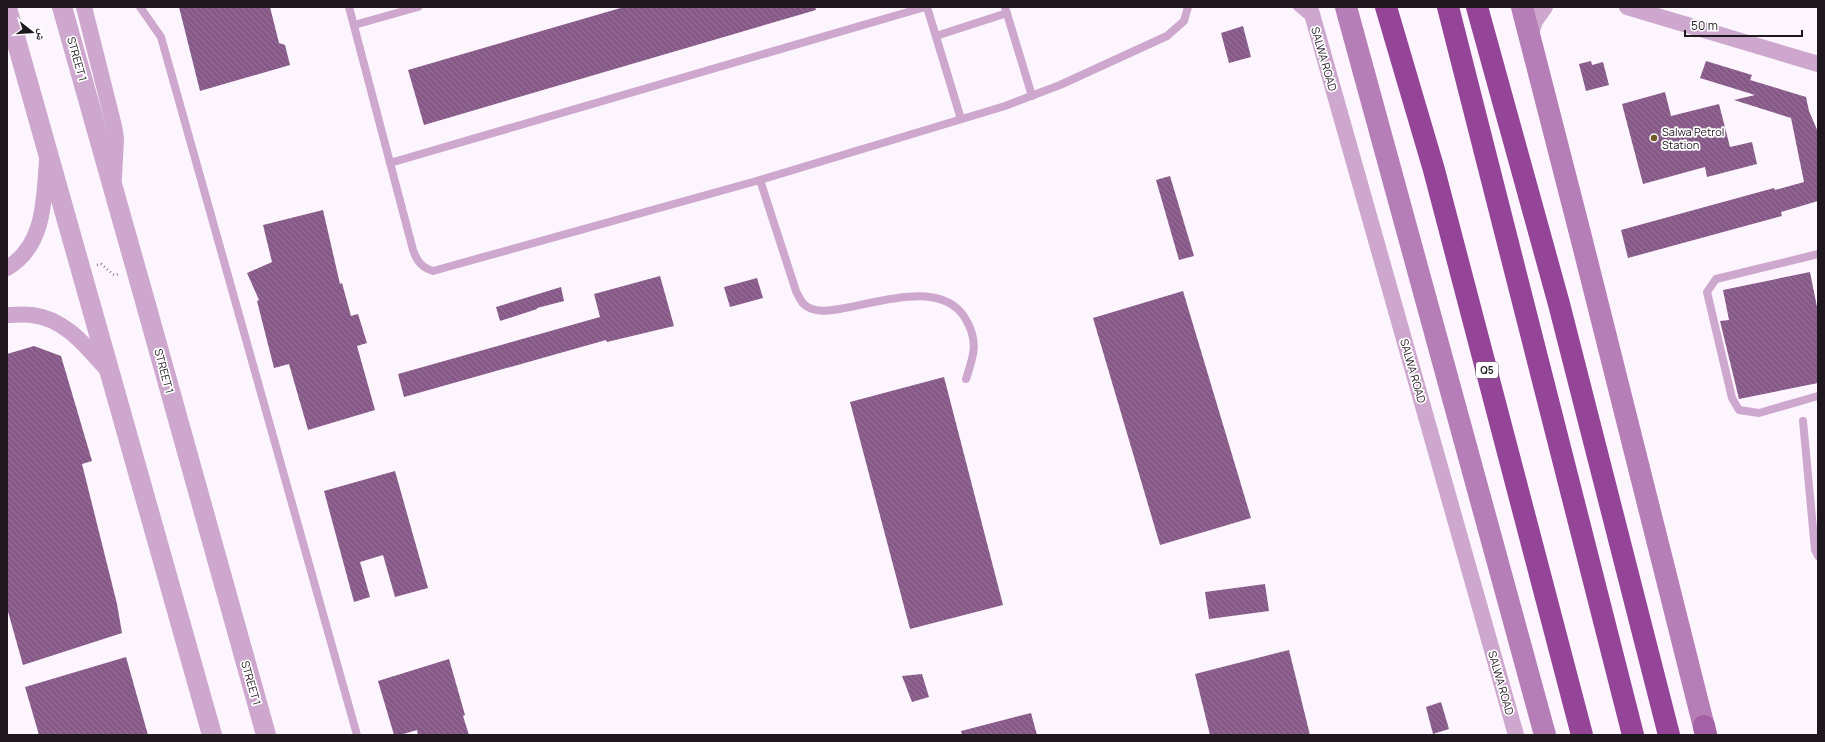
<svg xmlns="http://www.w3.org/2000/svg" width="1825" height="742" font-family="Manrope,'Noto Naskh Arabic',sans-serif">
	<defs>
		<pattern id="building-back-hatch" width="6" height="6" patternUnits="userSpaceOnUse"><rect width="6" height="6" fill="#875988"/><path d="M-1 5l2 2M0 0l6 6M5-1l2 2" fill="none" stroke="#977698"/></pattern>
	</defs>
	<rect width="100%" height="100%" fill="#fdf5fd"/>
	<g fill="url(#building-back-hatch)">
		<polygon points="179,7 270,7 279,43 285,45 290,65 200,91"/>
		<polygon points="624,7 815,7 816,10 424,125 408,70"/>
		<polygon points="1243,26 1251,57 1229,63 1221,33"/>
		<polygon points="1591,61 1592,65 1603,62 1609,85 1586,91 1579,64"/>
		<polygon points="1706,61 1752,75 1750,80 1806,97 1809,111 1818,132 1818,201 1781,212 1782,216 1628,258 1621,230 1774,188 1775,190 1804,182 1791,118 1734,100 1755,95 1700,78"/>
		<polygon points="1665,92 1671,116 1719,104 1730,147 1752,142 1757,164 1707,177 1705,167 1643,184 1622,104"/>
		<polygon points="1170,176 1194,256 1179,260 1156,180"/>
		<polygon points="323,210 340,284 342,283 351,316 358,314 367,343 357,346 375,410 308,430 289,364 274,368 257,301 259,300 247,273 272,262 263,225"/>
		<polygon points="1810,272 1818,312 1818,383 1739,399 1720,321 1729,320 1723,290"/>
		<polygon points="660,276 674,326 607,342 606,340 404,397 398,374 600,317 594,294"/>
		<polygon points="757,278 763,298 730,307 724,287"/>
		<polygon points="561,287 564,301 537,308 537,309 500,321 496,307"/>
		<polygon points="1183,291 1251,518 1160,545 1093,318"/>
		<polygon points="34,346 61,356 92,461 82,464 117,604 122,633 23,665 7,608 7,354"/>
		<polygon points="944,377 1003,605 910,629 850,402"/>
		<polygon points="395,471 428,588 395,597 383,555 360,562 370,597 354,602 324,491"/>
		<polygon points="1265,584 1269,611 1209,619 1205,592"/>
		<polygon points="1289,650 1310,735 1210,735 1195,674"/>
		<polygon points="126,657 148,735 39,735 25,687"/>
		<polygon points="449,659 465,715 463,716 469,735 418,735 417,730 400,735 394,735 378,681"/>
		<polygon points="922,674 929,697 912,702 902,676"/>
		<polygon points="1441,702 1449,729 1433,734 1426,707"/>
		<polygon points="1031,713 1037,735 962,735 961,731"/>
	</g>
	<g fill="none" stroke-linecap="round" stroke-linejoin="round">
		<polyline stroke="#847d84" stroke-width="2.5" stroke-dasharray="1 3" stroke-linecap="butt" points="97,265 101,264 114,275 120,274"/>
		<g stroke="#cda7cd" stroke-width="8">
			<polyline points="140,7 161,37 357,735"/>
			<path d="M349 7 413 250C417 261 421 267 433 271L760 180 1005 106 1060 85 1167 36 1184 21 1188 7"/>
			<polyline points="927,7 961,119"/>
			<polyline points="1005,7 1032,96"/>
			<polyline points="1297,7 1310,18"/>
			<polyline points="354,25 418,7"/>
			<polyline points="936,36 1007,13"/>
			<polyline points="390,163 925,7"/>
			<path d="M760 180 796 291C799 297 801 303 806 306 818 314 833 310 845 308 880 302 942 280 965 318 979 341 974 355 966 379"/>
			<polyline points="1818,254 1716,279 1707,292 1732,398 1739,410 1759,413 1818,396"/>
			<polyline points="1803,421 1815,550 1818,556"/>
		</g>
		<g stroke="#cda7cd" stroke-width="16">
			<polyline points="84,7 114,126 116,138 114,178"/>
			<polyline points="1310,7 1516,735"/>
			<polyline points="1627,7 1818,64"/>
			<polyline points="1530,37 1535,21 1545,7"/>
			<path d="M7 268C45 246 44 199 47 160"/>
			<path d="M7 315C15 315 24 314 32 315 67 319 88 349 110 373"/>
		</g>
		<g stroke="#cda7cd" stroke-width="20">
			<path d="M62 7C132 249 197 493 266 735"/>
			<polyline points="7,8 212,735"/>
		</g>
		<g stroke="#b67eb7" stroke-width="22">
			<polyline points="1346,7 1545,735"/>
			<polyline points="1522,7 1582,241 1706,735"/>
		</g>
		<polyline stroke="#a460a6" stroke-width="22" points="1704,726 1706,735"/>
		<g stroke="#944597" stroke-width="22">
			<polyline points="1386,7 1434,170 1582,735"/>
			<polyline points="1448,7 1633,735"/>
			<polyline points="1477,7 1559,304 1669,735"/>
		</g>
	</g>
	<circle fill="#6f5b2a" stroke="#fff" stroke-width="1.5" cx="1654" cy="138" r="4"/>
	<g text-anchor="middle" stroke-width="3.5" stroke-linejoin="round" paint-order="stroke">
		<rect fill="#fff" stroke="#625d62" stroke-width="1" x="1476" y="362" width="22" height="16" rx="3"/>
		<g font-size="10" font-weight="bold" fill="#1e171e">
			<text x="1487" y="374">Q5</text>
		</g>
		<g font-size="11" fill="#1e171e" stroke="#fff">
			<text transform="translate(77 59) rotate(74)" y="4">STREET 1</text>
			<text transform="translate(1324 59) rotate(74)" y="4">SALWA ROAD</text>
			<text transform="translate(164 371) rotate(75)" y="4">STREET 1</text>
			<text transform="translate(1413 371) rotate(74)" y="4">SALWA ROAD</text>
			<text transform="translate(251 683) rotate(74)" y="4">STREET 1</text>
			<text transform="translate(1501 683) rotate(74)" y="4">SALWA ROAD</text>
		</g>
		<g font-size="11" fill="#1e171e" stroke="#fff" text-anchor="start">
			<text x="1662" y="136">Salwa Petrol<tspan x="1662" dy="13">Station</tspan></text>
		</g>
	</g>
	<rect width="1825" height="742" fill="none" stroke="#1e171e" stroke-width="16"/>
	<g transform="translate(32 32) rotate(107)" stroke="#ffffff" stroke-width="3" paint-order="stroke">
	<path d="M0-3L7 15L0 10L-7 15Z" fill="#1e171e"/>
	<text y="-6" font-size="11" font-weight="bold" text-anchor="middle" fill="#1e171e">ش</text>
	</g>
	<path d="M1685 30v6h117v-6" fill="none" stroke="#1e171e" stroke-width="2"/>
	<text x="1691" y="30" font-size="12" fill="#1e171e" stroke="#ffffff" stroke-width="3" paint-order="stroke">50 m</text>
</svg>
